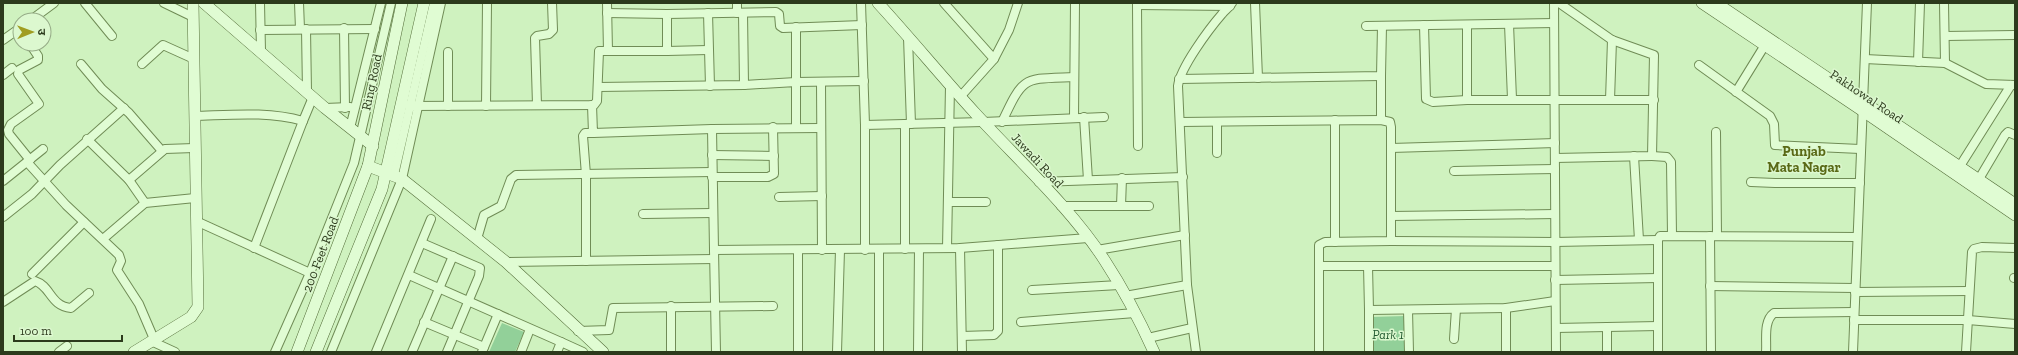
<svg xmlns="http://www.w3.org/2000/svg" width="2018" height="355" font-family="'Zilla Slab','Noto Sans Devanagari',serif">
	<rect width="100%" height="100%" fill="#cff2bf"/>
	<g fill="#92d099">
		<polygon points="1405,316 1405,351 1371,352 1371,317"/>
		<polygon points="502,323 524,332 515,352 489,352"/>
	</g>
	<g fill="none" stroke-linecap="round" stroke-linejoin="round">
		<defs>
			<g id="street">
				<polyline points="85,3 112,36"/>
				<polyline points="164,3 193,17"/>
				<polyline points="260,3 261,51"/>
				<polyline points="299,3 300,29"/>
				<polyline points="607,3 608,51"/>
				<polyline points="737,3 737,13"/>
				<polyline points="861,3 865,125"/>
				<polyline points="944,3 994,59 960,97"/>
				<polyline points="1137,3 1137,5 1230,6"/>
				<polyline points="1255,3 1258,78"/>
				<polyline points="1554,3 1556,352"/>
				<polyline points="1944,3 1945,63"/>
				<polyline points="1137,5 1138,146"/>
				<polyline points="607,13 667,14"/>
				<polyline points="708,13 710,86"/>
				<polyline points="31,20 54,3"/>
				<polyline points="1509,24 1512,99"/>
				<polyline points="1424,25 1426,99 1433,102 1467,100"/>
				<polyline points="1467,25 1467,100 1654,100"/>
				<polyline points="1366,26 1554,23"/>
				<polyline points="796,27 796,82 864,81"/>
				<polyline points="344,28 345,108"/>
				<polyline points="306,29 307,92"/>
				<polyline points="260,30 375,29"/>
				<polyline points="1945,36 2015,35"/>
				<polyline points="908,37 911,124"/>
				<polyline points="3,40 20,28"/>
				<polyline points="667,51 708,50"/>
				<polyline points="994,59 1009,30 1018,3"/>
				<polyline points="1865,59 1945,63 1986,84 2015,85"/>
				<polyline points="1918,62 1920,3"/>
				<polyline points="81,64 102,89 129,113 162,151"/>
				<polyline points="142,64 163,45 194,59"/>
				<polyline points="1699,65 1770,116 1774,124 1775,145 1860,149"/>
				<polyline points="3,75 12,68"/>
				<polyline points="1381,76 1381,120"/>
				<polyline points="1179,79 1381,76 1382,26"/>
				<polyline points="821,82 822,250"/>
				<polyline points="744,85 796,82 796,128"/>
				<polyline points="598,87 744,85 743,13"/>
				<polyline points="1736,92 1765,45"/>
				<polyline points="1610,100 1612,40"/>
				<polyline points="537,105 535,38 537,36 549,34 553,30 552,3"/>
				<polyline points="592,105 593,133 712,129"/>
				<polyline points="409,106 594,105 597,101 599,51 667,51 667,14 776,12 779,14 780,26 783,28 862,25"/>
				<polyline points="448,106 448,52"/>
				<polyline points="486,106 487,3"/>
				<polyline points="325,108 350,107"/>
				<path d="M194 116C231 115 267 111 303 121L313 97"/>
				<polyline points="1074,117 1075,3"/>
				<polyline points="1084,117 1088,180"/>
				<path d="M1002 122C1024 75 1023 79 1074 77"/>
				<polyline points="1180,122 1381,120 1390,122 1391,127 1391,241 1325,242 1319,245 1319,351"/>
				<polyline points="1217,122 1217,153"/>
				<polyline points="350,128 381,3"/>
				<polyline points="1716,132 1717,236"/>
				<polyline points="87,139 129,180 145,203"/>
				<polyline points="1391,148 1555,143"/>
				<polyline points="712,155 774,156"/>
				<polyline points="1634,156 1639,240"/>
				<polyline points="1652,156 1667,157 1671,162 1672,235"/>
				<polyline points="1555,158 1652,156 1654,55 1612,40 1559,3"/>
				<polyline points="30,160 9,134 8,130 11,124 39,104 18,74 19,70 38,60 38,56 30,44"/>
				<polyline points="27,162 66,205 119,255 121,261 117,270 139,304 154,339"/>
				<polyline points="1960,166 2011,85"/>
				<polyline points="1454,171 1555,169"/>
				<polyline points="394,175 434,3"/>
				<polyline points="712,177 768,177 774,174 773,127"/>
				<polyline points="1979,179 2005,135 2008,132 2015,135"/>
				<polyline points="129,180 165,149 194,148"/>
				<polyline points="3,181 43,149"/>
				<polyline points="1039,182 1183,177"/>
				<polyline points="1751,182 1775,183 1860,183"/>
				<polyline points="779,197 822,196"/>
				<polyline points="948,202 986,202"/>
				<polyline points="1061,206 1149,206"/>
				<polyline points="1121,206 1122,178"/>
				<polyline points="643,214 712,213"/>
				<polyline points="1391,216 1555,214"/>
				<polyline points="3,217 32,194 60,165 124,108"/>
				<polyline points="196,221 310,273"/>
				<polyline points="1710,236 1711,352"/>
				<polyline points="103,239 145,203 195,198"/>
				<polyline points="477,239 484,215 501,206 511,179 516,175 712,172"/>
				<polyline points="1391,241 1555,242 1658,240"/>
				<polyline points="1335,242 1335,120"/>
				<polyline points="422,243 480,268 479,276 447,352"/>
				<polyline points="254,248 303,121"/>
				<polyline points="947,248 950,86"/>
				<polyline points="960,248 962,352"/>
				<polyline points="879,249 879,352"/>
				<polyline points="905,249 905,124"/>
				<polyline points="714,250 712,129 821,128"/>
				<polyline points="865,250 865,125 983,122 1104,117"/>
				<polyline points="1097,250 1185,235"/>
				<polyline points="586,261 586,175 583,136 585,133 593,133"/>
				<polyline points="506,262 714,259"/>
				<polyline points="1319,266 1555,266"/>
				<polyline points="1368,266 1369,310"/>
				<polyline points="32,274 84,222"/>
				<polyline points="409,275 561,342 557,352"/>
				<polyline points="2014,278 2015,278"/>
				<polyline points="1555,280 1658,278"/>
				<polyline points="1710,286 1855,288"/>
				<polyline points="1032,290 1119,285"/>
				<polyline points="1855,292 1969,291"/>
				<polyline points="1125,296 1187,285"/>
				<path d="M3 302 35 281C51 286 50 306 71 308L89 293"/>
				<polyline points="671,306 671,352"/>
				<polyline points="1408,310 1409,352"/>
				<polyline points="1854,320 1968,320 2015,324"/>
				<polyline points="424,322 484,347"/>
				<polyline points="1021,322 1135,313"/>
				<polyline points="1607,327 1607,352"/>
				<polyline points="1556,328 1658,326"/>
				<polyline points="578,331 609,330 613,308 773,306"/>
				<polyline points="962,336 994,335 998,331 998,245"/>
				<polyline points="1148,338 1192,328"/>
				<polyline points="1454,339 1456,309"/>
				<polyline points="151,341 175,352"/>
				<polyline points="561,342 583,352"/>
				<polyline points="59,352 67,346"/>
				<polyline points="275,352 310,273 354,163 391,3"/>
				<polyline points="331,352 402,179 441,3"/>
				<polyline points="376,352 431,219"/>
				<polyline points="412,352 453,256"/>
				<polyline points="482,352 498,314"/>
				<polyline points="521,352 530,329"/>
				<polyline points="716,352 714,250 960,248 1088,238"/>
				<polyline points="798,352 798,251"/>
				<polyline points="837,352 840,250"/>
				<polyline points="918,352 919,249"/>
				<path d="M1196 352 1187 285 1178 86C1180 68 1209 29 1222 14 1225 10 1229 8 1232 3"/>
				<polyline points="1369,352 1369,310 1506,308 1555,301"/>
				<polyline points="1506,352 1506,308"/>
				<polyline points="1658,352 1658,240 1660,236 1857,237"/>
				<path d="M1766 352C1767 340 1763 321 1774 313L1854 312"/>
				<polyline points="1853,352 1867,3"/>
				<polyline points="1966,352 1972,252 1974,249 1982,247 2015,248"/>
			</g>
			<g id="secondary">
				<polyline points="204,3 325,108 373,146"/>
				<path d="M878 3C911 39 942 77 975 113 1017 159 1071 208 1105 261 1124 290 1140 321 1154 352"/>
				<polyline points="1702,3 1863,111 2015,215"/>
				<polyline points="1716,3 2015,204"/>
				<polyline points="368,166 402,179 506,262 603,352"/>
				<polyline points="134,352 191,317 198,307 193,3"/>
				<polyline points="297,352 368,166 402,3"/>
				<polyline points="316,352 382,189 424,3"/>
			</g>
		</defs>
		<use href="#street" stroke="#708c56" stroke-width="10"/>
		<use href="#secondary" stroke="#546d39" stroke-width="12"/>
		<use href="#street" stroke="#e0fcd3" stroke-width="8"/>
		<use href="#secondary" stroke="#e0fcd3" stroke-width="11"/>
	</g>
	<g text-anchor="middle" stroke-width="3" stroke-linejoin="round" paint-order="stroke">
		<g font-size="13" fill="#2c3a1c" stroke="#dcf8cf">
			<text transform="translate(371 82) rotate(-78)" y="5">Ring Road</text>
			<text transform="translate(1867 96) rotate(34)" y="5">Pakhowal Road</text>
			<text transform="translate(1038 160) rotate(47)" y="5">Jawadi Road</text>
			<text transform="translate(320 254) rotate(-69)" y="5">200 Feet Road</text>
		</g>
		<g font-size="13" font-style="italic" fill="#20582e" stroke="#dcf8cf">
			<text x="1388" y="339">Park 1</text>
		</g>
		<g font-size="14" font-weight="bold" fill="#5a6a17" stroke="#dcf8cf">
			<text x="1804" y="156">Punjab<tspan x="1804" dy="16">Mata Nagar</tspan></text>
		</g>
	</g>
	<rect width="2018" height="355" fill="none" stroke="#2c3a1c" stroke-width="8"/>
	<g transform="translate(32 32) rotate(89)"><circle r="19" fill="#dcf8cf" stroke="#96ac87"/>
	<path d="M0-3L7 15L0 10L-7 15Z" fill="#a09d21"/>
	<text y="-6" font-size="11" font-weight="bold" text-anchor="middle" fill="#2c3a1c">उ</text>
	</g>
	<path d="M14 335v6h108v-6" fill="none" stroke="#2c3a1c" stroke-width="2"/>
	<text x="20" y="335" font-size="12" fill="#2c3a1c" stroke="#dcf8cf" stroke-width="3" paint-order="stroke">100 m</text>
</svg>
